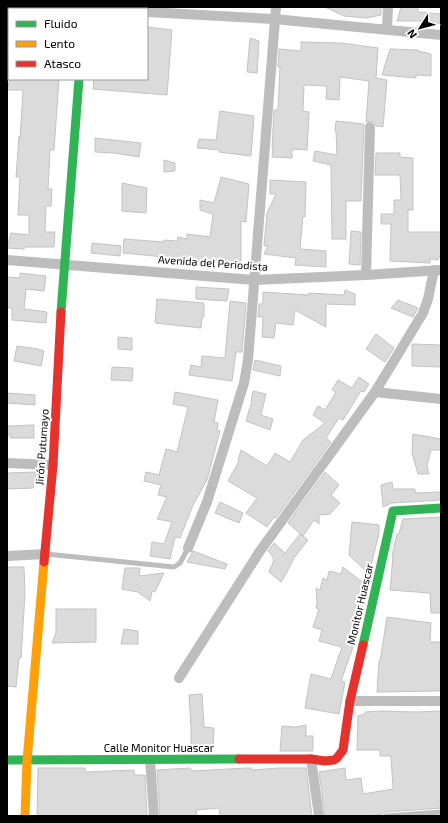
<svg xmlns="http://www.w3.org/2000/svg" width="448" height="823" font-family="'Exo 2',sans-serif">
	<rect width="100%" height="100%" fill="#fff"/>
	<g fill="#dbdbdb" stroke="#c3c3c3">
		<polygon points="325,7 381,7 381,15 366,18 344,16"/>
		<polygon points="401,7 418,7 418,12 441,14 441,23 422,25 423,21 397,21"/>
		<polygon points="147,27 172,30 167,95 93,89 94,79 147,79"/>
		<polygon points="250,38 259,41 257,73 247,72"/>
		<polygon points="301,42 341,43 378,48 376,78 387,80 383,127 376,126 374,122 371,121 366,122 369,81 340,77 339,100 326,99 327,86 304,85 303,111 309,112 307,150 292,149 292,158 272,157 273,148 272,148 274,110 278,110 280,67 278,67 279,49 301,51"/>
		<polygon points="390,49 418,50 418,51 431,54 431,76 416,75 416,78 382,75"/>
		<polygon points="10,79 59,79 54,150 50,150 48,189 52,189 51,206 46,206 45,232 55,232 54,247 25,247 24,249 7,248 11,233 29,235 29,215 18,215 20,177 16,177 19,136 20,139 23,90 7,90"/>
		<polygon points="220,111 254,116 251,156 219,152 220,150 197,148 199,139 216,140"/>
		<polygon points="336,121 364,124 361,201 346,201 346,239 332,239 331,165 313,161 315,151 337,155 336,131 335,131"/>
		<polygon points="95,138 141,143 139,157 114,153 95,152"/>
		<polygon points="376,153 400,153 400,157 413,158 413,210 408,210 408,232 441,232 441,252 438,260 430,259 430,263 390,261 391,224 381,224 381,214 394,214 394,200 401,200 400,175 375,175"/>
		<polygon points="164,160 175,163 175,171 164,172"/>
		<polygon points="221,177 249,184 246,222 241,221 241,264 215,259 215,262 123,253 124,239 164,242 164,240 177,241 178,237 187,239 187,234 210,237 213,214 200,210 200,200 214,203"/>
		<polygon points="270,180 306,182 305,217 303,216 300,249 326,251 326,267 295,265 296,258 264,254 268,246 264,246 267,213 276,194 270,194"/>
		<polygon points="122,183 147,188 146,213 122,211"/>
		<polygon points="351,231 361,232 360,265 349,264"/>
		<polygon points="92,243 121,246 120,256 91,253"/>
		<polygon points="20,273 46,276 44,291 26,289 24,309 47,312 46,323 12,320 12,308 7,308 7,277 20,278"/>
		<polygon points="196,287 229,289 227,301 196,299"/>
		<polygon points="345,290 355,294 355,305 326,304 326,327 295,310 293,325 276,323 274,338 262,337 263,317 258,317 259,304 263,304 263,292 309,295 309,293 344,295"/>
		<polygon points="157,299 204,303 204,317 202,317 201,328 155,323"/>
		<polygon points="398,300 418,308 413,317 391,308"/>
		<polygon points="230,301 246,303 242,352 236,352 232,381 189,375 191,365 201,367 202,356 225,358"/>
		<polygon points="376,334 394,348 385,362 366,349"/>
		<polygon points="118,337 132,338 132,350 118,349"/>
		<polygon points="412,344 441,345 441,367 412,366"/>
		<polygon points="17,346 38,349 44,351 41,366 14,361"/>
		<polygon points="255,360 281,366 280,376 253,370"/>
		<polygon points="112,367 133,368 132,381 111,380"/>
		<polygon points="359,377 369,384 364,392 361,391 343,420 339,418 326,438 331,442 276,518 274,517 267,527 246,513 257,498 228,481 239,461 238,460 241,450 267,466 275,453 290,462 303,440 325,423 313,415 318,406 325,410 336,392 332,390 338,380 352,388"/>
		<polygon points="253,391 266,394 261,415 273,419 270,430 246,421 252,401 251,401"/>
		<polygon points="175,392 218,400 214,422 218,423 217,430 220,431 207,480 193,505 180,538 175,537 170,559 150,556 152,542 164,544 172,522 157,519 167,497 158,495 161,485 144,481 146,472 159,475 166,449 177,452 188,407 173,404"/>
		<polygon points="7,393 35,395 35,405 7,403"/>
		<polygon points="34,425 34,438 10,438 10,435 7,435 7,426"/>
		<polygon points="413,434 441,439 441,450 431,450 427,466 429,474 418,474 412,453"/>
		<polygon points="37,472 33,488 7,489 7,473"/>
		<polygon points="325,472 339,485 331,495 340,503 330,514 319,515 319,524 314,520 303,536 308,540 294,558 285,576 281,582 269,572 274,560 271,554 268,551 274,543 285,553 300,534 303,536 288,523"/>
		<polygon points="392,482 393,489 415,489 415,493 441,492 441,500 392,503 383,507 381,485"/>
		<polygon points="220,502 243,513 239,523 215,513"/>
		<polygon points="441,517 441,613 431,613 430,593 390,590 393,556 392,556 397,534 399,534 403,519"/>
		<polygon points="352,522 379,525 379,533 369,574 349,555"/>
		<polygon points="193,551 227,564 225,569 187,562"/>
		<polygon points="7,567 24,567 25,594 21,658 19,658 16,687 7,686"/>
		<polygon points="343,567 366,585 364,589 366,590 352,650 341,681 345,682 339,714 305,708 311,674 331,679 342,647 319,641 322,630 313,627 319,609 316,608 317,603 316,588 320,590 323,578 327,580 329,571 341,574"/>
		<polygon points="125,568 140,568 139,576 164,573 155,592 152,591 150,601 138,592 122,589"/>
		<polygon points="56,609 96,609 96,642 52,643 56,633"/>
		<polygon points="387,617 431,623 430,642 441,642 441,691 377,692 379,661 380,661"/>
		<polygon points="124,629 138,631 138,644 121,644"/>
		<polygon points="202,694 204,727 214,728 213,751 191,751 191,728 189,695"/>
		<polygon points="381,711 417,712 441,711 441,808 386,812 382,814 370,816 325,816 319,772 345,768 346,780 361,778 363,794 393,789 391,756 380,756 380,750 357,750 358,716 365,714 365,712"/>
		<polygon points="306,725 306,736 313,736 313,751 280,751 282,726 295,727"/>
		<polygon points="38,768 85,768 85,772 134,770 135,775 145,775 147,816 37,816"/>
		<polygon points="190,768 192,771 247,768 251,768 251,770 279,768 306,768 312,816 220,816 219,808 196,810 197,816 160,816 157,770"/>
	</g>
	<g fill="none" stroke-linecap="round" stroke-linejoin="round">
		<g stroke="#bdbdbd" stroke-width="5">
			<polyline points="46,554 174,567 180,563 188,548"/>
			<polyline points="386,816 441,812"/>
		</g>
		<g stroke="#bdbdbd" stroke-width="10">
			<polyline points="66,7 100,9"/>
			<polyline points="147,12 274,19 441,35"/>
			<polyline points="387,29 388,7"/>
			<polyline points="7,260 254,280 366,275 441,270"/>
			<polyline points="366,275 370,127"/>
			<polyline points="375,392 441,399"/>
			<polyline points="7,463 53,465"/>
			<polyline points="188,548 207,502 244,383 248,360 276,7"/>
			<polyline points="7,556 46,554"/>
			<polyline points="179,678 260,551 375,392 423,313 428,299 434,270"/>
			<polyline points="350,701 441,701"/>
			<polyline points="311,759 319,816"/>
			<polyline points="150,760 154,816"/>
		</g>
		<g stroke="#30b455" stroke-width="9">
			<polyline points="84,7 84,9"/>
			<polyline points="61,312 79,79"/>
			<polyline points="363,645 393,511 441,508"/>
			<polyline points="7,760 239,759"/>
		</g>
		<polyline stroke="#ff9f0a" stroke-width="9" points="25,816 27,761 44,562"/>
		<g stroke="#e5322d" stroke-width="9">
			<polyline points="44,562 53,465 61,312"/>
			<polyline points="239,759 311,759 325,761 334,760 337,758 343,750 350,701 363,645"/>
		</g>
	</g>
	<g text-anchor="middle" stroke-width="4" stroke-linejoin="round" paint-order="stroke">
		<g font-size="11" fill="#000" stroke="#fff">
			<text transform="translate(213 263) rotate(4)" y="4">Avenida del Periodista</text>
			<text transform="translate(42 447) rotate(-86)" y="4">Jirón Putumayo</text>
			<text transform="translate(360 604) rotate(-77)" y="4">Monitor Huascar</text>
			<text x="159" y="752">Calle Monitor Huascar</text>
		</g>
	</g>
	<rect width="448" height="823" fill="none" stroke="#000000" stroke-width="16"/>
	<rect x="8" y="8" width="140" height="72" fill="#ffffff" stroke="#999999"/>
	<rect x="16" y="21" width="20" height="6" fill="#30b455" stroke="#999999"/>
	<text x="44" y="28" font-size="12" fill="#000000">Fluido</text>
	<rect x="16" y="41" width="20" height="6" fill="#ff9f0a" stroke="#999999"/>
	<text x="44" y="48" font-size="12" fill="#000000">Lento</text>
	<rect x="16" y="61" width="20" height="6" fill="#e5322d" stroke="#999999"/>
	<text x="44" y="68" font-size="12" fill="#000000">Atasco</text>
	<g transform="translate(420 28) rotate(234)" stroke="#ffffff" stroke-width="3" paint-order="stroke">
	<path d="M0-3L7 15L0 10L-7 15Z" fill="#000000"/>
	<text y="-6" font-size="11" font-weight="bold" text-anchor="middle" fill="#000000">N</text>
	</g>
</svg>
